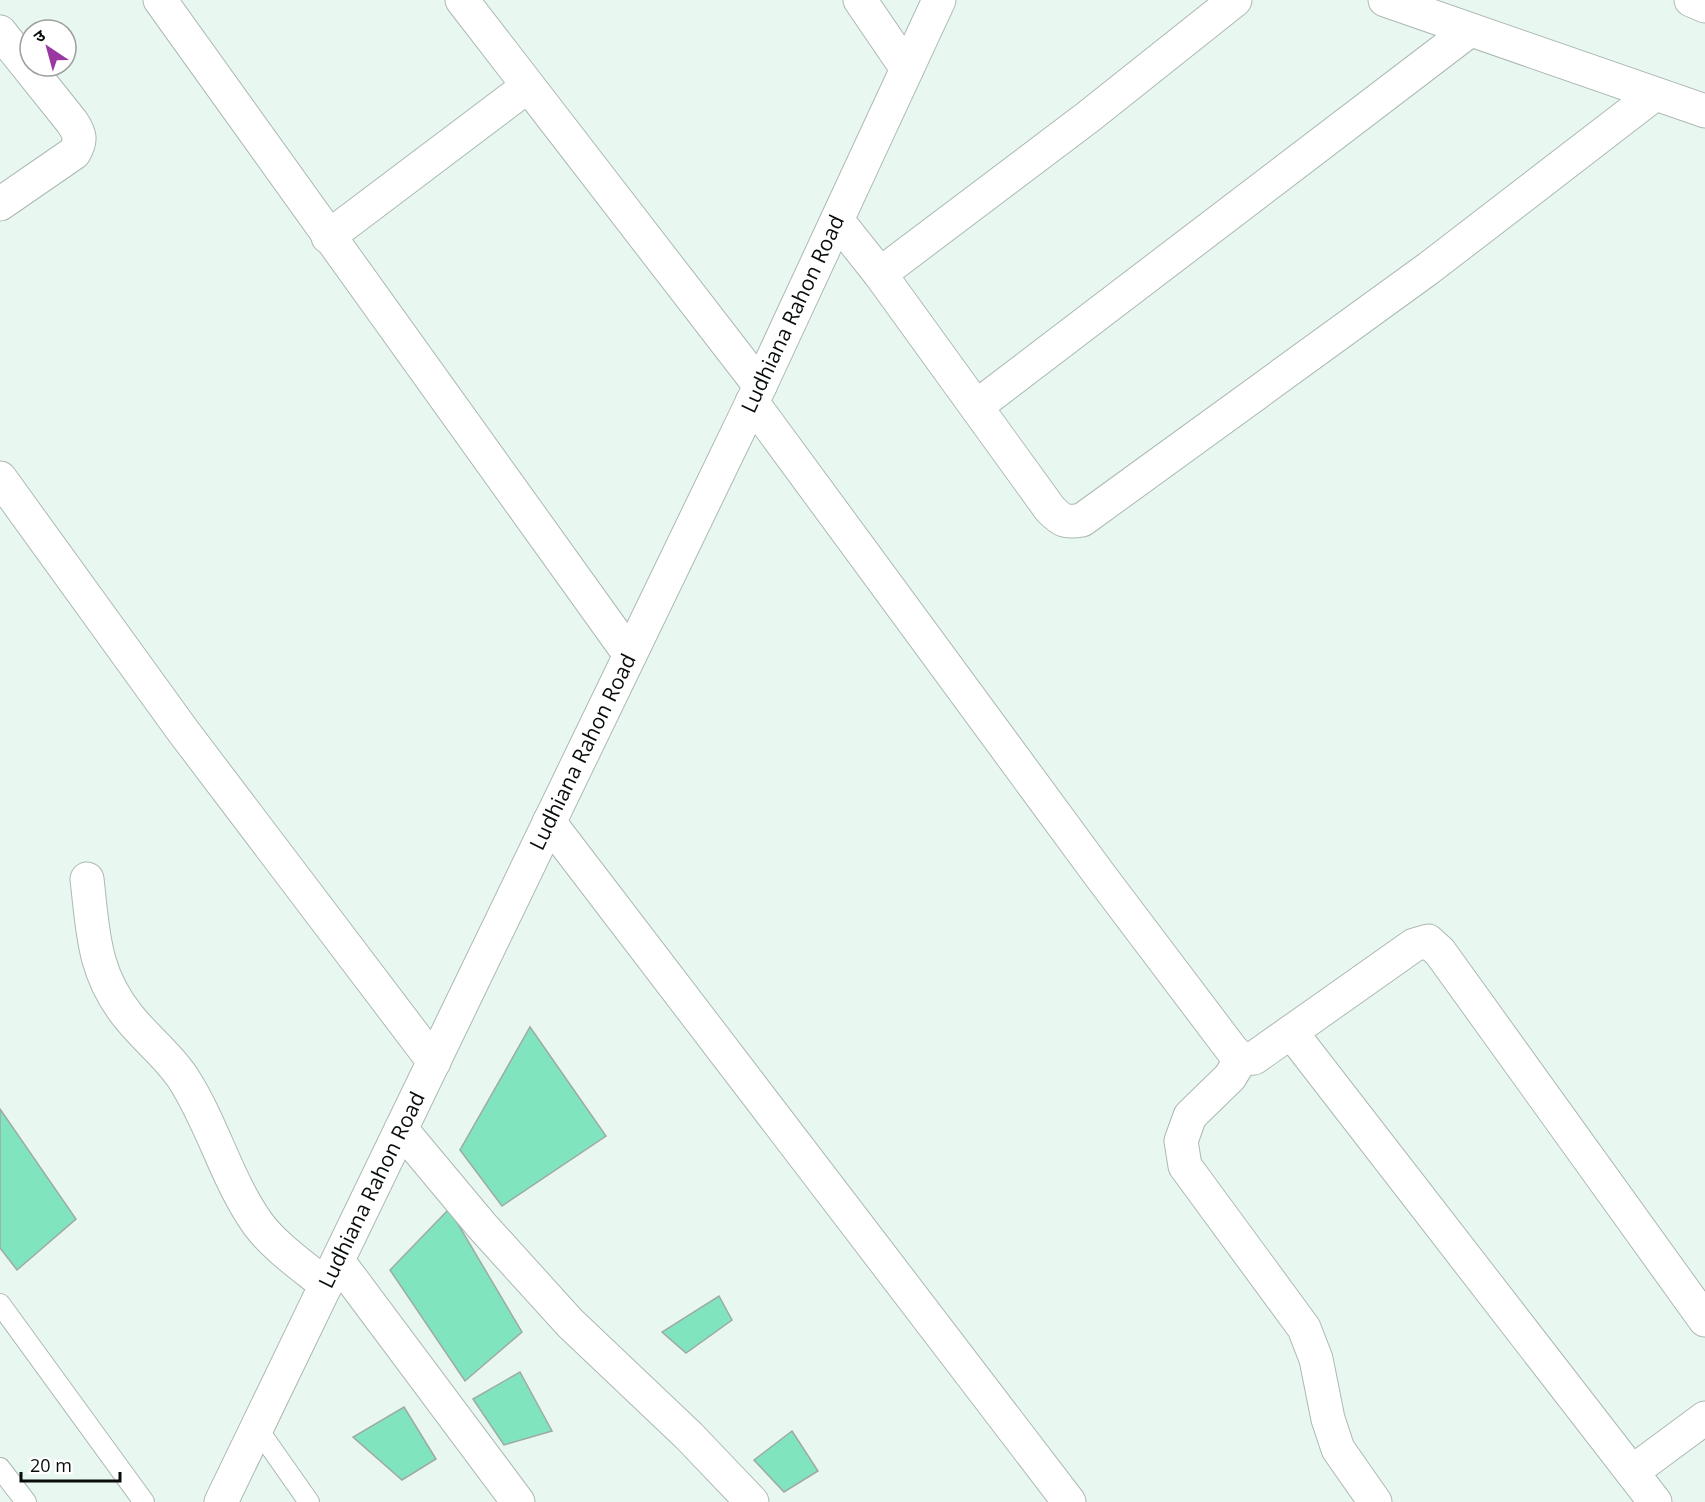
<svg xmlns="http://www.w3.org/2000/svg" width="1705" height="1502" font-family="'Open Sans','Noto Sans Devanagari',sans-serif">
	<rect width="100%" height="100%" fill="#e9f7f1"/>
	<g fill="#80e4be" stroke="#9eaaa5" stroke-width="1.5">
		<polygon points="530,1027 606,1136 502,1206 460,1150"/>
		<polygon points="0,1109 76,1219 17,1270 0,1248"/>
		<polygon points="449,1209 522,1332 465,1381 390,1270"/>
		<polygon points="719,1296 732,1320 686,1353 662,1332"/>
		<polygon points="520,1372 552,1431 504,1445 473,1399"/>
		<polygon points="404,1407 436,1459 402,1480 353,1437"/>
		<polygon points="792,1431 818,1471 784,1492 754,1460"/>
	</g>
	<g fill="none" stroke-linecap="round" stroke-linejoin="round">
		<defs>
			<g id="lane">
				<polyline points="0,1304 144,1502"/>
				<polyline points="257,1428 309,1502"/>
				<polyline points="0,1468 26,1502"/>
			</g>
			<g id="street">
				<polyline points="160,0 630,655"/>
				<polyline points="462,0 760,386"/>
				<polyline points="860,0 907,69"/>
				<polyline points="1385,0 1705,111"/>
				<polyline points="1691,0 1705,6"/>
				<path d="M0 32 72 122C80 134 82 140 74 153L0 204"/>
				<path d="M837 220 880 274 1050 509C1062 521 1065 523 1082 520L1429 268 1655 94"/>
				<polyline points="328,237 528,86"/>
				<polyline points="880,274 1088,117 1235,0"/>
				<polyline points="752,402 1099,874 1232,1050 1241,1059 1254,1058 1414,945 1428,941 1440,952 1705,1320"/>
				<polyline points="977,406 1470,30"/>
				<polyline points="0,478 183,731 434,1062"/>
				<polyline points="549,822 1069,1502"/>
				<path d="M87 879C93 931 93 973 128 1016 145 1038 168 1055 183 1078 213 1124 226 1179 258 1224 275 1247 304 1267 326 1285"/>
				<polyline points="1291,1032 1655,1502"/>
				<polyline points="1241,1059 1230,1077 1190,1116 1181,1141 1185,1166 1304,1328 1316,1359 1328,1419 1338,1449 1375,1502"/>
				<polyline points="401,1129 482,1226 570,1323 689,1436 752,1502"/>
				<polyline points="338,1261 518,1502"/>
				<polyline points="1632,1472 1705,1418"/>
			</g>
			<polyline id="primary" points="221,1502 760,386 939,0"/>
		</defs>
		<use href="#lane" stroke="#acb9b3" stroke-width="22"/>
		<use href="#street" stroke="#acb9b3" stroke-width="35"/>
		<use href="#primary" stroke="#acb9b3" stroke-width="35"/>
		<use href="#lane" stroke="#fff" stroke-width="20"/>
		<use href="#street" stroke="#fff" stroke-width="33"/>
		<use href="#primary" stroke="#fff" stroke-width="33"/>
	</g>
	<g text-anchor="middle" stroke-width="6" stroke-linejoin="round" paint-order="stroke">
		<g font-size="21" fill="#080d0b" stroke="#fff">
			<text transform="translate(793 314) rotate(-65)" y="7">Ludhiana Rahon Road</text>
			<text transform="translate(583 752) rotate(-64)" y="7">Ludhiana Rahon Road</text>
			<text transform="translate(372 1190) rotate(-64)" y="7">Ludhiana Rahon Road</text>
		</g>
	</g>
	<g transform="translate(48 48) rotate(324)"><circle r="28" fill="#ffffff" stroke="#9c9e9d" stroke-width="1.5"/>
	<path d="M0-4.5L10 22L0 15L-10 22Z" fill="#9838a0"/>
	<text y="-9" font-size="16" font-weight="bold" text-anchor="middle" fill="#080d0b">उ</text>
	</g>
	<path d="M21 1472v9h99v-9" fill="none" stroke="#080d0b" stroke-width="3"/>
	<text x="30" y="1472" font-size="18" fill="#080d0b" stroke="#ffffff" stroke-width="4.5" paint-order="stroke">20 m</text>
</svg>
